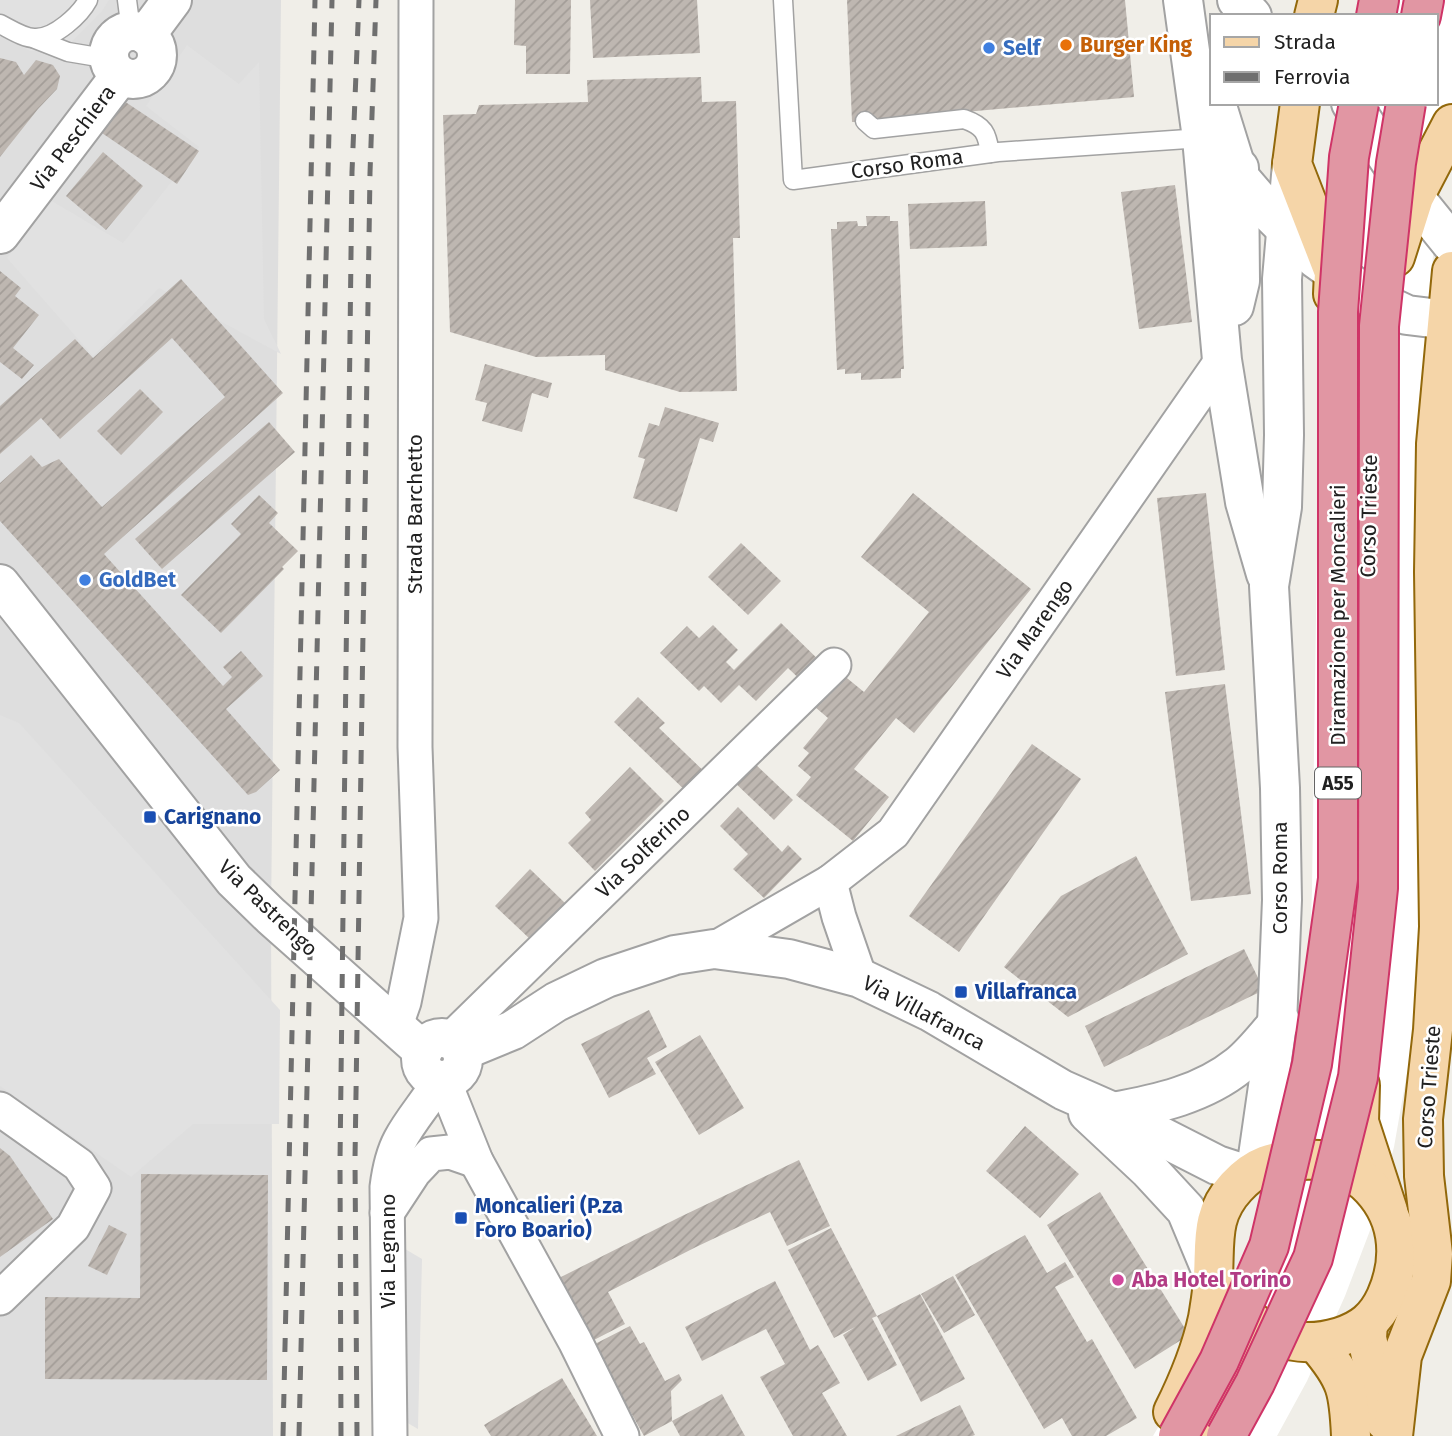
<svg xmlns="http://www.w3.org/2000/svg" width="1452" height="1436" font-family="'Fira Sans',sans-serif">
	<defs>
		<pattern id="building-hatch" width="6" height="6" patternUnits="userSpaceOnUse" patternTransform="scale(1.75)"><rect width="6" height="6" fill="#beb7b1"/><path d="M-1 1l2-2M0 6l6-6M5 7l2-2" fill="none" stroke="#a39d98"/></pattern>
	</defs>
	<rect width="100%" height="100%" fill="#f0eee8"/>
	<polygon fill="#dedede" points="0,0 281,0 271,916 273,1436 0,1436"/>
	<g fill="#e1e1e1">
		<polygon points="0,0 109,0 102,11 64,50 30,51 0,35"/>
		<polygon points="187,45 239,84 259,62 264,319 281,354 159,288 93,356 7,258 50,200 123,243 199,147 146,106"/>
		<polygon points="0,715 19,723 280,1010 279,1124 193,1124 131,1177 0,1086"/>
		<polygon points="400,1246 422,1259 418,1429 399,1418"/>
	</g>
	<polygon fill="#fff" points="1366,0 1452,0 1452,108 1438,192 1424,369 1423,982 1394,1147 1374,1220 1345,1296 1307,1381 1277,1436 1153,1436 1179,1392 1248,1252 1308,1004 1312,890 1321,279 1343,103 1436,103 1436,16 1362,16"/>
	<g fill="url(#building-hatch)">
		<polygon points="515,0 571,0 570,74 526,74 526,46 514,45"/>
		<polygon points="590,0 697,0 700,53 593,58"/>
		<polygon points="847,0 1125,0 1134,97 852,122"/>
		<polygon points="0,58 16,62 24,75 36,60 53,65 60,76 57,89 38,109 0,157"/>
		<polygon points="701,77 702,102 736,101 740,238 733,238 737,391 680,392 605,370 605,355 536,357 450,332 443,115 476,114 479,105 588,102 587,80"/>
		<polygon points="121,99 199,151 177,184 99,131"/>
		<polygon points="103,152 143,186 106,230 66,196"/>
		<polygon points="1175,185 1192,322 1139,329 1121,192"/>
		<polygon points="985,201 987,246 910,249 908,204"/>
		<polygon points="866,216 890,216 890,221 898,221 904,369 901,369 901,378 861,380 861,373 845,374 845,369 837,370 831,229 837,229 837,222 857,221 858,226 867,226"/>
		<polygon points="0,271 21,288 15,296 39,315 13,348 34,365 22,379 0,362"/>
		<polygon points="181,279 283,393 104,554 223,686 232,677 223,667 241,651 263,676 226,709 280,770 256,792 248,795 0,521 0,483 31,455 42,467 59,459 102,507 225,397 172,338 60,439 41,418 0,454 0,406 75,339 93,358"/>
		<polygon points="485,364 552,383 548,398 532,393 522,432 482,421 487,403 475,400"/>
		<polygon points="140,389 163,412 121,455 97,431"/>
		<polygon points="665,407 719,423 713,442 700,438 677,512 633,498 645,459 638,457 649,423 659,426"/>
		<polygon points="269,422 295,452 162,569 135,539"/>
		<polygon points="913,493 1031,589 914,733 896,718 854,769 889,797 853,841 796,795 811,777 798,766 809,753 803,748 828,718 815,707 842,674 864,692 929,612 861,557"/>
		<polygon points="1206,493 1225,670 1176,676 1157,498"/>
		<polygon points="259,495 278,513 269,523 298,551 282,567 284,569 221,633 181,595 241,534 231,524"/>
		<polygon points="741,543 781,581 748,615 708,577"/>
		<polygon points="781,623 829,670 810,689 788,668 756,701 739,685 721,703 704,686 699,691 660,653 687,626 699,638 713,625 738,650 726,662 734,670"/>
		<polygon points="1225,684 1251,894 1191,901 1165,692"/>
		<polygon points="638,697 665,723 659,728 712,779 693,798 614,722"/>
		<polygon points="1032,744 1081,779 959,952 909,916"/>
		<polygon points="751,760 793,800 774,820 732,780"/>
		<polygon points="630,767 664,801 595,871 568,843 591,820 585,813"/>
		<polygon points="738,807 782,852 788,845 802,859 764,898 733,869 748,854 720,826"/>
		<polygon points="1136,856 1188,954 1068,1017 1004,967 1061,896"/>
		<polygon points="530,869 566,904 531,940 495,906"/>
		<polygon points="1244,949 1264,990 1104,1067 1085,1026"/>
		<polygon points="649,1010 667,1047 647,1058 656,1074 609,1098 581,1044"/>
		<polygon points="700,1035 744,1108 699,1135 655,1062"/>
		<polygon points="1025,1126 1079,1174 1040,1218 986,1171"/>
		<polygon points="0,1148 10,1156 53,1219 0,1257"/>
		<polygon points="799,1160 830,1226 787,1246 770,1212 696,1247 608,1292 625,1324 592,1341 559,1278 680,1217"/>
		<polygon points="141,1174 268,1175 267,1380 45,1379 45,1297 140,1298"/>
		<polygon points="1100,1192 1189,1335 1135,1369 1047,1225"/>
		<polygon points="109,1225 127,1234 107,1275 88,1266"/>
		<polygon points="831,1228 877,1316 872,1318 897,1365 868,1381 843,1335 855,1327 834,1338 788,1250"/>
		<polygon points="1025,1235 1047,1273 1065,1262 1074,1277 1055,1287 1087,1342 1092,1339 1137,1418 1106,1436 1072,1436 1062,1418 1044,1429 955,1275"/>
		<polygon points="953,1276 975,1315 944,1333 921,1294"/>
		<polygon points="775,1281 810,1350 818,1345 840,1383 822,1393 847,1436 793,1436 760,1377 785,1364 766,1329 702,1361 685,1327"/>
		<polygon points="920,1294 965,1379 921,1402 877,1316"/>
		<polygon points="630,1326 640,1344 644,1342 665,1381 679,1374 682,1380 671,1391 672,1421 644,1436 593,1345"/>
		<polygon points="562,1378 597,1436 491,1436 484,1425"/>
		<polygon points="722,1394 745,1436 680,1436 672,1421"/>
		<polygon points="960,1405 975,1435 972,1436 896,1436"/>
	</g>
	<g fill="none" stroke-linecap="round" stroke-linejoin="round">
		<defs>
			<g id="service">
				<polyline points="127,0 131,31"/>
				<polyline points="783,0 793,180 998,152 1202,138"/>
				<path d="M0 24C10 29 25 39 36 38 55 38 80 15 88 0"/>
				<polyline points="35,39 68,52 110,59"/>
				<path d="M865 121 874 129 964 119C984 126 987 133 990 153"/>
			</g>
			<g id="minor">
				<polyline points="830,882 839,917 860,978"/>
				<polyline points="714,949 830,882 893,833 1222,360"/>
				<polyline points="396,1025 404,1002 421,918 415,747 416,0"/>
				<polyline points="451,1039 834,665"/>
				<polyline points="444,1081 476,1161 575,1341 622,1436"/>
				<polyline points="0,1109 79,1165 94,1188 73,1227 0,1298"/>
				<polyline points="387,1213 414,1172 431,1154 450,1152 476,1161"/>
				<path d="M390 1436 387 1187C389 1171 392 1155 400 1140 411 1119 428 1101 440 1080"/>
			</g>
			<g id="tertiary">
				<polyline points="1183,0 1202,138 1222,360 1245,502 1266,574"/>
				<polyline points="1237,0 1252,16"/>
				<circle cx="133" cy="55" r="24"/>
				<polyline points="146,35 172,0"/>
				<polyline points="1216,103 1239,177 1269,212 1316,259 1371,298 1407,315 1448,320"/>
				<polyline points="1351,103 1414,197 1452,244"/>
				<polyline points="0,234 120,76"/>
				<polyline points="1234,306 1240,281 1239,168"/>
				<polyline points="0,584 234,880 271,916 423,1051"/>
				<circle cx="442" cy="1059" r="21"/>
				<polyline points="462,1051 513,1030 556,1002 606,978 675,955 714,949 789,959 860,978 929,1011 1063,1090 1113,1112 1217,1165 1248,1175"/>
				<path d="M1113 1112C1158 1104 1203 1094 1239 1065 1254 1053 1267 1035 1280 1021"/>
				<polyline points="1088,1113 1149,1170 1186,1210 1214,1277"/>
				<polyline points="1256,1170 1277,1024 1282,900 1280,788 1269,586 1282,507 1284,435 1282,279 1292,164"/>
			</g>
			<g id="primary">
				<polyline points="1314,16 1318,0"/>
				<polyline points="1300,103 1292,164 1334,272 1333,294"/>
				<polyline points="1395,257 1414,197 1452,124"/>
				<polyline points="1360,1085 1359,1122 1388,1211"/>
				<polyline points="1368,1323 1367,1338 1385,1421"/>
				<path d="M1317 1344C1347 1379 1349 1391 1351 1436"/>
				<path d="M1173 1412C1188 1382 1201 1351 1208 1318 1210 1305 1213 1290 1213 1276 1215 1241 1210 1215 1236 1187 1256 1165 1274 1160 1302 1160 1310 1160 1321 1159 1328 1161 1342 1165 1354 1173 1365 1182 1399 1213 1404 1256 1386 1297 1376 1319 1362 1330 1340 1337 1280 1355 1245 1324 1214 1277"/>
				<polyline points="1204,1436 1229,1381 1245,1357 1271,1333"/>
				<polyline points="1393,1436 1402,1356 1431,1281 1433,1254 1424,1176 1423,1119 1433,1030 1439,927 1434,572 1436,444 1452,271"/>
			</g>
			<g id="motorway">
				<polyline points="1376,16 1379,0"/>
				<polyline points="1421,16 1424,0"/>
			</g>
		</defs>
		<use href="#service" stroke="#a2a2a2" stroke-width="21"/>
		<use href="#minor" stroke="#a2a2a2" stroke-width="37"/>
		<use href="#tertiary" stroke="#a2a2a2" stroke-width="42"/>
		<use href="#primary" stroke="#92680b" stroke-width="42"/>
		<use href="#motorway" stroke="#cf3467" stroke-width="42"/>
		<use href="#service" stroke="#fff" stroke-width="18"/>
		<use href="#minor" stroke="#fff" stroke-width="33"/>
		<use href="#tertiary" stroke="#fff" stroke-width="38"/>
		<use href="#primary" stroke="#f5d5a8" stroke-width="38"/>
		<use href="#motorway" stroke="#e196a3" stroke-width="38"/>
		<g stroke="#6f6f6f" stroke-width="5" stroke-dasharray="14 14" stroke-linecap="butt">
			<polyline points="283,1436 315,0"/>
			<polyline points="299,1436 332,0"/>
			<polyline points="341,1436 340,1161 352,172 359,0"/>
			<polyline points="357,1436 355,1159 370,173 376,0"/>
		</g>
		<defs>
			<g id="motorway-bridge">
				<polyline points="1178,1436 1219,1361 1269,1246 1312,1064 1338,879 1338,312 1349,157 1359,103"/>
				<polyline points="1226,1436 1255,1383 1313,1258 1358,1077 1378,888 1379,326 1396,163 1406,103"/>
			</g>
		</defs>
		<use href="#motorway-bridge" stroke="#cf3467" stroke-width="42" stroke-linecap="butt"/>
		<use href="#motorway-bridge" stroke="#e196a3" stroke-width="38"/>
	</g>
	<circle fill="#e8710a" stroke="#fff" stroke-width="2.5" cx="1066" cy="45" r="7"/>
	<g fill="#3f7fe0" stroke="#fff" stroke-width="2.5">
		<circle cx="989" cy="48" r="7"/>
		<circle cx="85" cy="580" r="7"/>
	</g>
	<g fill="#1a4fb4" stroke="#fff" stroke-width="2.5">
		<rect x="143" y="810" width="14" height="14" rx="3.5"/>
		<rect x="954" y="985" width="14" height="14" rx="3.5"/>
		<rect x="454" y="1211" width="14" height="14" rx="3.5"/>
	</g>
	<circle fill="#d1479c" stroke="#fff" stroke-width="2.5" cx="1118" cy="1280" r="7"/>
	<g text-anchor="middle" stroke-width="5" stroke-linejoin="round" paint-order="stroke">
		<rect fill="#fff" stroke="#646464" stroke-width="2" x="1315" y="767.5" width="46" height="31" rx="5"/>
		<g font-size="19" font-weight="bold" fill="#212121">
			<text x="1338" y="790">A55</text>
		</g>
		<g font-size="21" font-weight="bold" fill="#c56008" stroke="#fff" text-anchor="start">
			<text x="1080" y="52">Burger King</text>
		</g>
		<g font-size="21" font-weight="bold" fill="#366cbe" stroke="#fff" text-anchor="start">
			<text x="1003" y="55">Self</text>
			<text x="99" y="587">GoldBet</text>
		</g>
		<g font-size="21" fill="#212121" stroke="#fff">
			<text transform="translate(73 138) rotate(-53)" y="7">Via Peschiera</text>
			<text transform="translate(907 164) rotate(-8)" y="7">Corso Roma</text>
			<text transform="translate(415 514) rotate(-90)" y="7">Strada Barchetto</text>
			<text transform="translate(1369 516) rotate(-89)" y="7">Corso Trieste</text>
			<text transform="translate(1338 615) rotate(-90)" y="7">Diramazione per Moncalieri</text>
			<text transform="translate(1035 629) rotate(-55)" y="7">Via Marengo</text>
			<text transform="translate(643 852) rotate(-44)" y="7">Via Solferino</text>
			<text transform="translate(1280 878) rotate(-90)" y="7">Corso Roma</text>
			<text transform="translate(268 908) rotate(44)" y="7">Via Pastrengo</text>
			<text transform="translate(924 1013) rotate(28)" y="7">Via Villafranca</text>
			<text transform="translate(1429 1087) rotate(-86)" y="7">Corso Trieste</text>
			<text transform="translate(388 1251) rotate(-90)" y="7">Via Legnano</text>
		</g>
		<g font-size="21" font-weight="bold" fill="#164399" stroke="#fff" text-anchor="start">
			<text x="164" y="824">Carignano</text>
			<text x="975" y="999">Villafranca</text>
			<text x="475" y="1213">Moncalieri (P.za<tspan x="475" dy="24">Foro Boario)</tspan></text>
		</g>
		<g font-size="21" font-weight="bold" fill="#b23c85" stroke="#fff" text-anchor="start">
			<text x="1132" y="1287">Aba Hotel Torino</text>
		</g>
	</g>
	<rect x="1210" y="14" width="228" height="91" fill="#ffffff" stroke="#a6a6a6" stroke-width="2"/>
	<rect x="1224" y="37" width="35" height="10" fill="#f5d5a8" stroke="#a6a6a6" stroke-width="2"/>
	<text x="1274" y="49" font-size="21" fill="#212121">Strada</text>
	<rect x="1224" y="72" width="35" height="10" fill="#6f6f6f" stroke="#a6a6a6" stroke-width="2"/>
	<text x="1274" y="84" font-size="21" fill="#212121">Ferrovia</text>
</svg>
